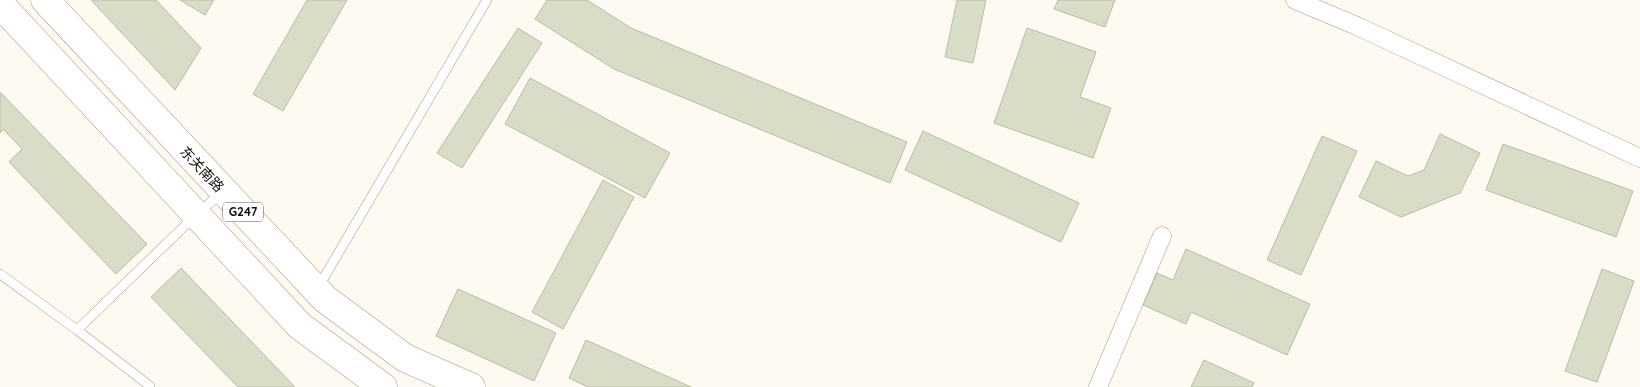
<svg xmlns="http://www.w3.org/2000/svg" width="1640" height="387" font-family="Quicksand,'Noto Sans SC',sans-serif">
	<rect width="100%" height="100%" fill="#fefaf1"/>
	<g fill="#d9ddc7" stroke="#b8bda7">
		<polygon points="91,0 156,0 201,48 175,90"/>
		<polygon points="180,0 214,0 205,15"/>
		<polygon points="307,0 347,0 283,111 253,94"/>
		<polygon points="547,0 587,0 631,28 907,142 890,183 614,69 535,19"/>
		<polygon points="957,0 986,0 973,63 945,57"/>
		<polygon points="1058,0 1115,0 1105,27 1054,9"/>
		<polygon points="518,28 542,43 462,168 437,153"/>
		<polygon points="1027,28 1096,52 1080,97 1111,108 1093,158 994,123"/>
		<polygon points="530,78 670,153 645,198 505,124"/>
		<polygon points="0,92 147,244 116,274 9,162 22,149 3,129 0,133"/>
		<polygon points="923,131 1079,203 1061,242 905,170"/>
		<polygon points="1440,134 1480,153 1460,193 1401,217 1359,197 1376,161 1408,176 1424,170"/>
		<polygon points="1322,136 1357,151 1301,275 1267,260"/>
		<polygon points="1503,144 1633,191 1616,237 1486,190"/>
		<polygon points="603,180 634,197 563,329 532,312"/>
		<polygon points="1186,249 1310,304 1287,355 1191,312 1186,324 1143,305 1157,273 1173,280"/>
		<polygon points="181,268 295,387 238,387 151,297"/>
		<polygon points="1602,269 1634,281 1597,382 1565,371"/>
		<polygon points="458,289 556,333 534,381 436,336"/>
		<polygon points="586,340 691,387 588,387 569,378"/>
		<polygon points="1204,360 1254,383 1252,387 1191,387"/>
	</g>
	<g fill="none" stroke-linecap="round" stroke-linejoin="round">
		<defs>
			<g id="lane">
				<polyline points="0,274 77,330"/>
				<polyline points="319,286 487,0"/>
				<polyline points="149,387 150,386 77,330 196,215 221,193"/>
			</g>
			<g id="street">
				<polyline points="1295,0 1357,26 1640,158"/>
				<polyline points="1098,387 1162,236"/>
			</g>
			<g id="primary">
				<polyline points="45,0 325,299 405,358 471,387"/>
				<polyline points="0,4 300,326 383,387"/>
			</g>
		</defs>
		<use href="#lane" stroke="#a59c88" stroke-width="10"/>
		<use href="#street" stroke="#a59c88" stroke-width="19"/>
		<use href="#primary" stroke="#a59c88" stroke-width="29"/>
		<use href="#lane" stroke="#fff" stroke-width="9"/>
		<use href="#street" stroke="#fff" stroke-width="18"/>
		<use href="#primary" stroke="#fff" stroke-width="28"/>
	</g>
	<g text-anchor="middle" stroke-width="5" stroke-linejoin="round" paint-order="stroke">
		<rect fill="#fff" stroke="#585651" stroke-width="1" x="223" y="202.5" width="40" height="19" rx="4"/>
		<g font-size="12" font-weight="bold" fill="#110e07">
			<text x="243" y="216">G247</text>
		</g>
		<g font-size="14" fill="#110e07" stroke="#fff">
			<text transform="translate(202 169) rotate(47)" y="5">东关南路</text>
		</g>
	</g>
</svg>
